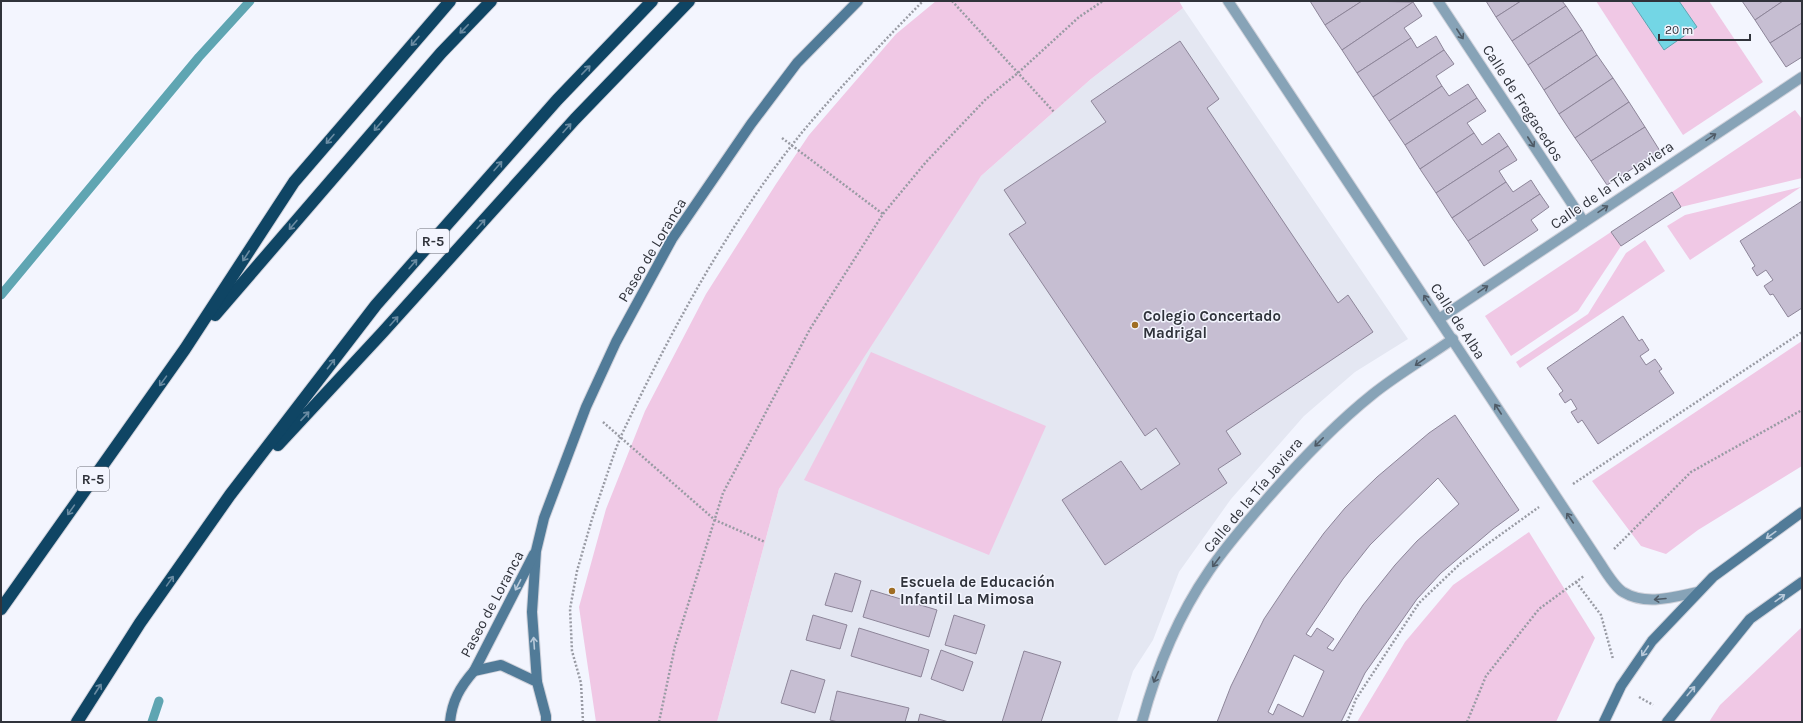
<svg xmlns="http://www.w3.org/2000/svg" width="1803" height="723" font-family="Karla,sans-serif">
	<rect width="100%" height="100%" fill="#f3f5fe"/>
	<polygon fill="#e4e7f2" points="1183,8 1408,339 1355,372 1304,416 1231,499 1179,572 1153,640 1133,671 1117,722 717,722 779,489 881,310 981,176 1091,79"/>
	<g fill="#f0c8e5">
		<polygon points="936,1 1179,1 1183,8 1091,79 981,176 779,489 717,722 596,722 579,607 606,509 645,411 706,294 776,184 809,135 896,34"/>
		<polygon points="1596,1 1709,1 1763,82 1683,135"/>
		<polygon points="1795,110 1802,119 1802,178 1681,207 1672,192"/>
		<polygon points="1801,187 1690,260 1667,226 1685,215"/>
		<polygon points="1611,232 1621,246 1578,311 1511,356 1485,316"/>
		<polygon points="1645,240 1665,271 1520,368 1516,362 1588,314 1626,253"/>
		<polygon points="1802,341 1802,466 1698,530 1666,554 1641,546 1592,481"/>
		<polygon points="871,352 1046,426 989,555 804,480"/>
		<polygon points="1529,532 1595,638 1556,722 1357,722 1405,642 1453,585"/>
		<polygon points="1802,627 1802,722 1709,722 1720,705"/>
	</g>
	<polygon fill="#73d6e5" stroke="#5fa5b2" points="1631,1 1679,1 1697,27 1664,50"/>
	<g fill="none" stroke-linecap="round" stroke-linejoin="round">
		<g stroke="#5fa5b2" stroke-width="9">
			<polyline points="1,295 199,57 250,1"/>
			<polyline points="152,722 159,701"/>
		</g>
	</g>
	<g fill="#c6bed2" stroke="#8d8599" fill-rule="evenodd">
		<polygon points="1310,1 1362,1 1325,25"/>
		<polygon points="1362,1 1413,2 1342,50 1325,25"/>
		<polygon points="1486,1 1521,1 1496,17"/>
		<polygon points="1521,1 1562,1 1566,6 1512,41 1496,17"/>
		<polygon points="1742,1 1783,1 1755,20"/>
		<polygon points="1783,1 1802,1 1802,23 1770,43 1755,20"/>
		<polygon points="1413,2 1422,16 1404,28 1411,38 1357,73 1342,50"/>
		<polygon points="1566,6 1582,30 1528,65 1512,41"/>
		<polygon points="1802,23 1802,57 1786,67 1770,43"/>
		<polygon points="1582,30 1597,55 1544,90 1528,65"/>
		<polygon points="1436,36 1444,50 1373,97 1357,73 1411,38 1417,48"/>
		<polygon points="1180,41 1219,99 1207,108 1338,303 1348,295 1373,332 1226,431 1241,454 1218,469 1227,483 1105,565 1062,500 1121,461 1141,490 1180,464 1156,428 1145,436 1009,234 1026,223 1004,190 1106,122 1091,101"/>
		<polygon points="1444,50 1454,64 1436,76 1442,86 1389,121 1373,97"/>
		<polygon points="1597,55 1613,78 1559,114 1544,90"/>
		<polygon points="1613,78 1629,102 1575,138 1559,114"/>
		<polygon points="1468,84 1477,98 1405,145 1389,121 1442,86 1449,96"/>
		<polygon points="1477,98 1486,111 1467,123 1474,133 1420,169 1405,145"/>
		<polygon points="1629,102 1645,127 1591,161 1575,138"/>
		<polygon points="1645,127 1660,151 1607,185 1591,161"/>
		<polygon points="1474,133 1482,145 1499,133 1508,146 1436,193 1420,169"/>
		<polygon points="1508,146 1517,160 1499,171 1506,182 1452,218 1436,193"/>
		<polygon points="1531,180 1540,194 1468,241 1452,218 1506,182 1513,192"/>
		<polygon points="1672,192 1681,207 1621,246 1611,232"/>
		<polygon points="1540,194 1549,207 1531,220 1538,230 1484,266 1468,241"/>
		<polygon points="1802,201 1802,308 1788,317 1773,294 1770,295 1764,286 1773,280 1766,270 1757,276 1752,268 1755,266 1740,241"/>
		<polygon points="1623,316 1639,341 1642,339 1649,350 1640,356 1646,365 1655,359 1662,369 1659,371 1674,393 1598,444 1582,420 1578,423 1571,412 1577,409 1571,399 1565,403 1559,394 1563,391 1547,368"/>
		<path d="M1455 415 1519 510 1493 529 1441 573 1417 599 1365 673 1341 722H1217L1231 686 1264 619 1292 577 1324 533 1345 508 1377 477 1429 433ZM1438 478 1459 504 1417 541 1395 565 1363 605 1333 651 1327 648 1334 639 1317 628 1311 637 1306 634 1343 579 1370 545ZM1294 655 1324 671 1303 717 1278 704 1273 715 1268 712Z"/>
		<polygon points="835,573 861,581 852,612 825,605"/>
		<polygon points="871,590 937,610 929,637 863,617"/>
		<polygon points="813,615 847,625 840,649 806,640"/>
		<polygon points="954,615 985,625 976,654 945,645"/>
		<polygon points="859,628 929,650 921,677 851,656"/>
		<polygon points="941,650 973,662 963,691 931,679"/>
		<polygon points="1024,651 1061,662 1041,722 1002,722"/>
		<polygon points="791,670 825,680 815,713 781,703"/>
		<polygon points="837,691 909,708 905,722 838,722 830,720"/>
		<polygon points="920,714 949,722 918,722"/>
	</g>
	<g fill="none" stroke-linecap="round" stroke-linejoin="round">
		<defs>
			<g id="street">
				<path d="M1228 1 1600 563C1605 571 1616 588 1623 592 1646 606 1674 597 1698 592"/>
				<polyline points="1438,1 1584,222"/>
				<polyline points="1439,319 1802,77"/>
				<path d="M1142 722C1156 670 1178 616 1209 571 1226 546 1246 523 1266 500 1299 462 1333 426 1373 394 1398 374 1426 358 1453 339"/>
			</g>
			<g id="secondary">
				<polyline points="474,671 501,665 537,682 546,716 546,722"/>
				<polyline points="537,682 532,612 536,551 544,518 586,407 616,342 672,239 751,124 797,63 858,1"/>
				<path d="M450 722C452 701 460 687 474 671L534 554"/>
				<polyline points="1604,722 1621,686 1652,641 1713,577 1802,512"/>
				<polyline points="1667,722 1750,619 1802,582"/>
			</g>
			<g id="highway">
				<polyline points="215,315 441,53 491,1"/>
				<polyline points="278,445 383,332 575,119 689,1"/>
				<polyline points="1,609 185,349 294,182 450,1"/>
				<polyline points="77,722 140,623 230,495 376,305 557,100 652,1"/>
			</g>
		</defs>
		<use href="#street" stroke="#d0d2db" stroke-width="12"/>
		<use href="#secondary" stroke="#d0d2db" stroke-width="12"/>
		<use href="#highway" stroke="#d0d2db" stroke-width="14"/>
		<g stroke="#999ba4" stroke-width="2.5" stroke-dasharray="2 2" stroke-linecap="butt">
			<polyline points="952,1 1054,112"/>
			<polyline points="782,138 883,214"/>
			<polyline points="603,422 715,520 765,542"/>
			<polyline points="1573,484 1802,332"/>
			<polyline points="1614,549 1691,472 1802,410"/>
			<polyline points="1576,582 1601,615 1613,659"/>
			<polyline points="1639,697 1653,705"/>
			<path d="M583 722 581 683 572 651 570 609 577 571 592 519 615 451 621 436C672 329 729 222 804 130 842 85 882 43 923 1"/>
			<polyline points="659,722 675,646 723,493 810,329 883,214 926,162 986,99 1019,72 1079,17 1103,1"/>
			<polyline points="1347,722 1356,699 1419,603 1461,563 1539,507"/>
			<polyline points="1467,722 1486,676 1539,609 1584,576"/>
		</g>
		<use href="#street" stroke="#87a3b7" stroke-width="10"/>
		<use href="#secondary" stroke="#517b98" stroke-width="10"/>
		<use href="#highway" stroke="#0f4564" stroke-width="12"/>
	</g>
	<defs><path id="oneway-shaft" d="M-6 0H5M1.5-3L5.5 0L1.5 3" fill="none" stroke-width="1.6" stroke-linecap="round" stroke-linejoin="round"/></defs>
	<g stroke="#6a8ba2">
		<use href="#oneway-shaft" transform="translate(464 29) rotate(134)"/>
		<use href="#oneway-shaft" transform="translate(415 41) rotate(131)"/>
		<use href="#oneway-shaft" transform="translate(586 70) rotate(-46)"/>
		<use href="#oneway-shaft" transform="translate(378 126) rotate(131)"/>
		<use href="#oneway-shaft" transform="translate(567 128) rotate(-48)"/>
		<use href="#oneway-shaft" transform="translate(330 139) rotate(131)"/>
		<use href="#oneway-shaft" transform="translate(498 166) rotate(-49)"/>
		<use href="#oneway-shaft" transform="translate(481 224) rotate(-48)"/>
		<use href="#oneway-shaft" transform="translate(293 225) rotate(131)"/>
		<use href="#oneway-shaft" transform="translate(246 256) rotate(123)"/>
		<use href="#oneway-shaft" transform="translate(413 264) rotate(-49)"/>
		<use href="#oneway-shaft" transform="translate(394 321) rotate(-48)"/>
		<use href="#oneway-shaft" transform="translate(331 364) rotate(-52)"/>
		<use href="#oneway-shaft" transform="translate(163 381) rotate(126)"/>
		<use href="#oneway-shaft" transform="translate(305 416) rotate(-47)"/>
		<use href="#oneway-shaft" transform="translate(71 510) rotate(125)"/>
		<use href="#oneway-shaft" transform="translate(170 581) rotate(-55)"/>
		<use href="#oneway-shaft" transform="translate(98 689) rotate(-57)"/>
	</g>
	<g stroke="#4e5a66">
		<use href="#oneway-shaft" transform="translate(1460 34) rotate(57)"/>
		<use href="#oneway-shaft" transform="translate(1711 137) rotate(-34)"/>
		<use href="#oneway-shaft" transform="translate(1531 142) rotate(57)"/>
		<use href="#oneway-shaft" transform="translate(1603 209) rotate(-34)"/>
		<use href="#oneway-shaft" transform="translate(1483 289) rotate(-34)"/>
		<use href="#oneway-shaft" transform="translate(1427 300) rotate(-124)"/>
		<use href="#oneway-shaft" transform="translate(1420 362) rotate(145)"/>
		<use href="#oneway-shaft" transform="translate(1498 409) rotate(-123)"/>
		<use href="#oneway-shaft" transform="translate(1319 442) rotate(135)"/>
		<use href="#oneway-shaft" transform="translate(1570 518) rotate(-124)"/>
		<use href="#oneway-shaft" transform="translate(1216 562) rotate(127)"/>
		<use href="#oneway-shaft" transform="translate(1660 599) rotate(175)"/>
		<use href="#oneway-shaft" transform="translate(1156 677) rotate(114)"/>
	</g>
	<g stroke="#bacada">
		<use href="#oneway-shaft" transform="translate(1771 535) rotate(144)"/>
		<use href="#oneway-shaft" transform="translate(518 585) rotate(117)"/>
		<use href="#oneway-shaft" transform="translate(1780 598) rotate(-36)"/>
		<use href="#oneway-shaft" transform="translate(534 643) rotate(-94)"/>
		<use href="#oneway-shaft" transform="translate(1645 651) rotate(124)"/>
		<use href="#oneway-shaft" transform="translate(1691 691) rotate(-50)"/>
	</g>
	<g fill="#9f6d23" stroke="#f3f5fe" stroke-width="1.5">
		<circle cx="1135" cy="325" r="4"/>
		<circle cx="892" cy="591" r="4"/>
	</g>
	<g text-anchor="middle" stroke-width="3" stroke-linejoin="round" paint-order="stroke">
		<g fill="#f3f5fe" stroke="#6a6d76" stroke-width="1">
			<rect x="417" y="229" width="32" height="24" rx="3"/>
			<rect x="77" y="467" width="32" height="24" rx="3"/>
		</g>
		<g font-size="14" font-weight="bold" fill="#30333b">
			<text x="433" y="246">R-5</text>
			<text x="93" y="484">R-5</text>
		</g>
		<g font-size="15" fill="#30333b" stroke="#f3f5fe">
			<text transform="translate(1523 103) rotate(57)" y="5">Calle de Fregacedos</text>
			<text transform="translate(1612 185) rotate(-34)" y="5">Calle de la Tía Javiera</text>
			<text transform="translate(652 250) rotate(-59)" y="5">Paseo de Loranca</text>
			<text transform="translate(1458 321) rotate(57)" y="5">Calle de Alba</text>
			<text transform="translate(1253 495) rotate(-50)" y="5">Calle de la Tía Javiera</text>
			<text transform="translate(492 604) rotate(-62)" y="5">Paseo de Loranca</text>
		</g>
		<g font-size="15" font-weight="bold" fill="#30333b" stroke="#f3f5fe" text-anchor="start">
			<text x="1143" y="321">Colegio Concertado<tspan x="1143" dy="17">Madrigal</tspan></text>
			<text x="900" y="587">Escuela de Educación<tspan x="900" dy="17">Infantil La Mimosa</tspan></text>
		</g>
	</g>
	<rect width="1803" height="723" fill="none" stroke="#30333b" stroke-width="4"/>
	<path d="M1659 34v6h91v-6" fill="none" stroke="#30333b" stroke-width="2"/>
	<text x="1665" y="34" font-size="12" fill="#30333b" stroke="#f3f5fe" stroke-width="3" paint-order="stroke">20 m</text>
</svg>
